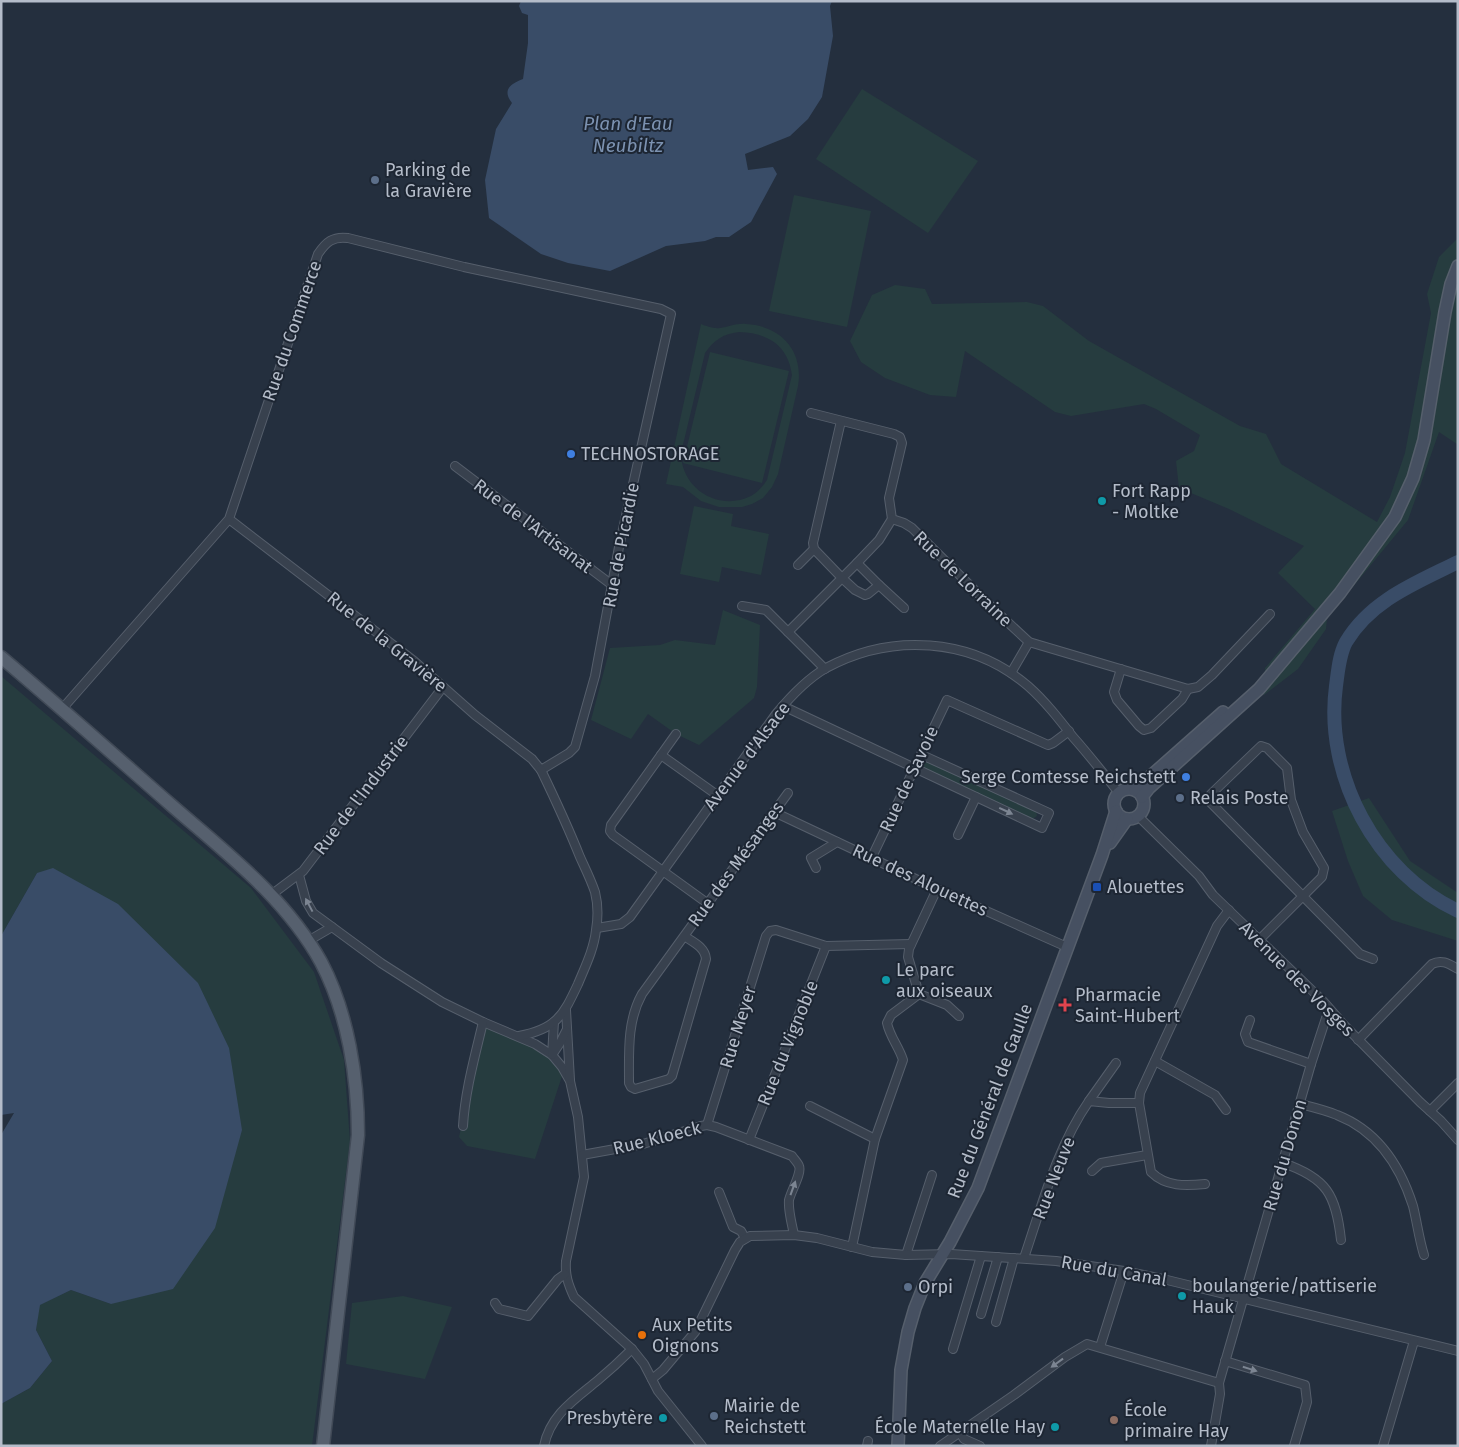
<svg xmlns="http://www.w3.org/2000/svg" width="1459" height="1447" font-family="'Fira Sans',sans-serif">
	<rect width="100%" height="100%" fill="#242f3e"/>
	<g fill="#263c3f" fill-rule="evenodd">
		<polygon points="862,89 978,161 928,233 816,159"/>
		<polygon points="794,195 871,211 847,327 769,311"/>
		<polygon points="1458,238 1458,443 1457,444 1439,432 1408,520 1327,618 1326,629 1298,669 1264,695 1265,668 1315,609 1278,573 1304,546 1229,509 1179,488 1176,461 1194,451 1200,435 1156,409 1144,404 1071,416 1055,412 965,351 956,397 930,395 885,378 861,362 850,341 872,295 895,285 925,289 932,304 1027,302 1043,306 1089,341 1240,426 1266,434 1281,464 1377,522 1390,497 1405,453 1431,313 1427,294 1439,257"/>
		<path d="M701 324C706 326 714 329 720 328 729 327 736 323 746 324 781 326 804 351 798 386L778 474 772 487 763 498 752 504 742 507H719L701 501 683 487 666 484ZM739 332C768 333 788 345 792 375L767 480C763 486 758 492 751 496 719 512 681 489 681 453L705 353C714 340 723 334 739 332Z"/>
		<polygon points="710,352 789,371 762,483 683,463"/>
		<polygon points="694,506 733,514 731,526 769,534 761,575 722,567 719,582 680,574"/>
		<polygon points="723,610 760,625 757,687 754,698 699,745 676,734 648,714 631,739 591,720 610,648 660,645 675,640 715,645"/>
		<polygon points="1,676 251,888 314,972 344,1060 350,1141 312,1446 1,1446 1,1404 30,1388 52,1361 36,1330 39,1305 71,1290 111,1304 37,873 1,936"/>
		<polygon points="925,759 1036,810 1037,816 1031,820 920,767 922,761"/>
		<polygon points="1369,798 1410,861 1458,893 1458,941 1392,920 1363,896 1348,861 1332,811"/>
		<polygon points="484,1027 519,1038 545,1055 563,1073 535,1159 467,1146 459,1137"/>
		<polygon points="403,1296 452,1307 425,1379 346,1364 352,1303"/>
	</g>
	<g fill="#394c67">
		<path d="M521 1H832L830 6 833 36 822 97 808 119 790 136 745 154 748 170 773 167 777 174 751 222 729 237H716L705 241 666 246 610 271 568 263 541 254 489 218 485 180 496 129 512 103C502 90 510 84 523 79L528 43V15L522 13 519 6Z"/>
		<polygon points="53,868 118,904 198,983 229,1048 242,1130 215,1228 173,1289 111,1304 71,1290 40,1305 36,1330 52,1361 30,1388 1,1404 1,1135 14,1113 1,1115 1,936 37,873"/>
	</g>
	<g fill="none" stroke-linecap="round" stroke-linejoin="round">
		<path stroke="#394c67" stroke-width="14" d="M1458 562C1416 583 1371 600 1346 642 1339 655 1338 672 1336 686 1324 775 1376 873 1458 911"/>
		<defs>
			<g id="minor">
				<polyline points="811,413 894,434 900,437 902,443 889,498 892,519 904,523 912,528 1001,616 1029,642 1188,689 1198,687 1212,675 1270,614"/>
				<polyline points="455,466 612,585"/>
				<polygon points="857,563 879,585 868,594 865,595 855,590 842,578"/>
				<polyline points="857,563 879,540 892,519"/>
				<polyline points="798,565 814,549"/>
				<polyline points="879,585 904,608"/>
				<polyline points="742,606 766,610 825,669"/>
				<polyline points="788,632 842,578 814,549 813,543 841,421"/>
				<polyline points="1121,669 1114,692 1117,700 1139,726 1144,730 1151,728 1182,699 1188,689"/>
				<polyline points="1011,673 1029,642"/>
				<polyline points="783,706 1042,828 1049,813 922,755"/>
				<path d="M62 709 229 519 318 254C326 242 333 236 348 238L464 267 661 309 671 314 619 547 595 676 575 747 569 753 541 770 532 759 475 715 414 661 229 519"/>
				<polyline points="676,734 611,825 610,831 613,835 707,903"/>
				<polyline points="661,755 717,795"/>
				<polyline points="774,812 937,889 1067,947"/>
				<polyline points="1138,816 1199,876 1213,895 1323,1001 1344,1025 1420,1102 1441,1121 1458,1140"/>
				<polyline points="958,835 976,797"/>
				<polyline points="871,859 947,700 1048,745 1053,743 1069,731"/>
				<polyline points="816,868 811,858 837,842"/>
				<path d="M299 875 306 901 313 913 381 963 442 1002 483 1022 535 1044 552 1055 562 1067 570 1081 578 1117 584 1177 566 1261C565 1275 568 1284 574 1297L632 1349 644 1364 658 1391 702 1446"/>
				<polyline points="271,895 303,871 443,687"/>
				<path d="M597 928 621 924 630 917 776 714C790 697 807 679 826 668 891 633 971 637 1028 686 1045 701 1059 719 1073 737 1089 755 1104 774 1119 793"/>
				<path d="M684 936C693 942 705 947 706 959L672 1076 669 1079 635 1089 631 1087 629 1083C629 1052 627 1021 642 994L788 793"/>
				<polyline points="1260,939 1322,877 1324,868 1303,832 1291,800 1287,768 1267,748 1261,746 1211,794 1209,798 1210,802 1360,954 1373,959"/>
				<polyline points="308,941 332,927"/>
				<polyline points="919,994 947,1005 959,1016"/>
				<polyline points="566,1010 570,1080"/>
				<polyline points="1250,1020 1245,1034 1248,1042 1311,1064"/>
				<polyline points="554,1022 552,1055 560,1043 566,1031"/>
				<path d="M519 1036C556 1029 563 1016 578 984 585 967 594 949 596 930 598 918 598 904 595 892 591 880 585 868 580 857 568 827 555 799 541 770"/>
				<path d="M1358 1040 1432 964C1442 959 1449 964 1458 969"/>
				<polyline points="1155,1061 1215,1095 1226,1110"/>
				<polyline points="1089,1101 1116,1063"/>
				<path d="M1300 1104C1312 1107 1325 1110 1337 1115 1378 1131 1400 1165 1413 1206 1417 1222 1419 1239 1424 1255"/>
				<polyline points="810,1106 875,1139"/>
				<polyline points="1430,1111 1458,1083"/>
				<polyline points="707,1125 766,936 770,931 776,930 826,946 911,944"/>
				<path d="M463 1126C465 1091 475 1056 483 1022"/>
				<polyline points="749,1140 826,946"/>
				<path d="M582 1155 643 1144 701 1126 707 1125 716 1127 792 1156C794 1159 798 1163 799 1166 802 1173 791 1191 789 1200 788 1211 792 1224 794 1235"/>
				<path d="M1283 1163C1327 1178 1336 1195 1341 1240"/>
				<polyline points="1092,1171 1101,1163 1147,1155"/>
				<path d="M1205 1184C1186 1186 1166 1187 1151 1172L1139 1103 1140 1093 1217 926 1229 910"/>
				<polyline points="719,1192 733,1227 741,1231 745,1238"/>
				<path d="M852 1247 875 1139 903 1060C899 1047 890 1037 887 1023L891 1015 919 994 908 957 909 949 937 889"/>
				<polyline points="906,1255 932,1175"/>
				<path d="M1024 1258C1042 1205 1057 1147 1089 1101L1109 1103H1139"/>
				<polyline points="495,1303 499,1309 528,1316 558,1279 565,1274"/>
				<polyline points="981,1314 998,1257"/>
				<polyline points="996,1322 1014,1258"/>
				<polyline points="1100,1347 1124,1271"/>
				<polyline points="953,1349 981,1256"/>
				<polyline points="1225,1361 1305,1385 1307,1402 1294,1446"/>
				<polyline points="652,1379 663,1370 695,1332 735,1250 740,1242 750,1236 794,1235 817,1238 872,1252 906,1255 951,1254 1056,1261 1124,1271 1163,1279 1458,1351"/>
				<polyline points="960,1433 964,1439 980,1446"/>
				<path d="M544 1446C550 1415 575 1399 597 1381 609 1371 621 1360 632 1349"/>
				<polyline points="867,1446 868,1441"/>
				<polyline points="940,1446 1014,1395 1065,1357 1087,1344 1219,1383"/>
				<polyline points="1211,1446 1220,1394 1219,1383 1311,1064 1326,1018 1332,1012"/>
				<polyline points="1383,1446 1414,1341"/>
			</g>
			<g id="secondary">
				<circle cx="1129" cy="804" r="15"/>
				<polyline points="1135,790 1223,712"/>
				<polyline points="1142,797 1149,788 1259,689 1340,593 1395,517 1413,478 1424,440 1445,312 1451,284 1458,266"/>
				<polyline points="1110,843 1127,819"/>
				<polyline points="898,1446 901,1370 908,1332 915,1308 925,1283 950,1242 978,1188 1102,855 1116,811"/>
			</g>
			<path id="primary" d="M1 657C58 705 114 755 170 804 225 852 285 897 321 962 348 1013 358 1078 358 1135L323 1446"/>
		</defs>
		<use href="#minor" stroke="#565f6c" stroke-width="10"/>
		<use href="#secondary" stroke="#565f6c" stroke-width="14"/>
		<use href="#primary" stroke="#414a57" stroke-width="15"/>
		<use href="#minor" stroke="#38414e" stroke-width="8"/>
		<use href="#secondary" stroke="#465061" stroke-width="11"/>
		<use href="#primary" stroke="#56606e" stroke-width="12"/>
	</g>
	<defs><path id="oneway-solid" d="M-6-.8H1V-3.2L6.5 0L1 3.2V.8H-6Z" transform="scale(1.25)"/></defs>
	<g fill="#7c8592">
		<use href="#oneway-solid" transform="translate(1006 811) rotate(25)"/>
		<use href="#oneway-solid" transform="translate(309 905) rotate(-118)"/>
		<use href="#oneway-solid" transform="translate(793 1188) rotate(-70)"/>
		<use href="#oneway-solid" transform="translate(1057 1363) rotate(144)"/>
		<use href="#oneway-solid" transform="translate(1250 1369) rotate(17)"/>
	</g>
	<g fill="#5c6f8a" stroke="#1d2633" stroke-width="2">
		<circle cx="375" cy="180" r="5"/>
		<circle cx="1180" cy="798" r="5"/>
		<circle cx="908" cy="1287" r="5"/>
		<circle cx="714" cy="1416" r="5"/>
	</g>
	<g fill="#3f7fe0" stroke="#1d2633" stroke-width="2">
		<circle cx="571" cy="454" r="5"/>
		<circle cx="1186" cy="777" r="5"/>
	</g>
	<g fill="#0f9aa8" stroke="#1d2633" stroke-width="2">
		<circle cx="1102" cy="501" r="5"/>
		<circle cx="886" cy="980" r="5"/>
		<circle cx="1182" cy="1296" r="5"/>
		<circle cx="663" cy="1418" r="5"/>
		<circle cx="1055" cy="1427" r="5"/>
	</g>
	<rect fill="#1a4fb4" stroke="#1d2633" stroke-width="2" x="1092" y="882" width="10" height="10" rx="2.5"/>
	<path fill="#e0444e" stroke="#1d2633" stroke-width="2" d="M1062.5 997.5h5v5h5v5h-5v5h-5v-5h-5v-5h5z"/>
	<circle fill="#e8710a" stroke="#1d2633" stroke-width="2" cx="642" cy="1335" r="5"/>
	<circle fill="#8d6e63" stroke="#1d2633" stroke-width="2" cx="1114" cy="1420" r="5"/>
	<g text-anchor="middle" stroke-width="4" stroke-linejoin="round" paint-order="stroke">
		<g font-size="18" fill="#b4bcc9" stroke="#1d2633" text-anchor="start">
			<text x="385" y="176">Parking de<tspan x="385" dy="21">la Gravière</tspan></text>
			<text x="581" y="460">TECHNOSTORAGE</text>
			<text x="1112" y="497">Fort Rapp<tspan x="1112" dy="21">- Moltke</tspan></text>
			<text x="1176" y="783" text-anchor="end">Serge Comtesse Reichstett</text>
			<text x="1190" y="804">Relais Poste</text>
			<text x="1107" y="893">Alouettes</text>
			<text x="896" y="976">Le parc<tspan x="896" dy="21">aux oiseaux</tspan></text>
			<text x="1075" y="1001">Pharmacie<tspan x="1075" dy="21">Saint-Hubert</tspan></text>
			<text x="1192" y="1292">boulangerie/pattiserie<tspan x="1192" dy="21">Hauk</tspan></text>
			<text x="918" y="1293">Orpi</text>
			<text x="652" y="1331">Aux Petits<tspan x="652" dy="21">Oignons</tspan></text>
			<text x="724" y="1412">Mairie de<tspan x="724" dy="21">Reichstett</tspan></text>
			<text x="1124" y="1416">École<tspan x="1124" dy="21">primaire Hay</tspan></text>
			<text x="653" y="1424" text-anchor="end">Presbytère</text>
			<text x="1045" y="1433" text-anchor="end">École Maternelle Hay</text>
		</g>
		<g font-size="18" fill="#b4bcc9" stroke="#1d2633">
			<text transform="translate(292 331) rotate(-71)" y="6">Rue du Commerce</text>
			<text transform="translate(533 526) rotate(37)" y="6">Rue de l'Artisanat</text>
			<text transform="translate(621 545) rotate(-79)" y="6">Rue de Picardie</text>
			<text transform="translate(963 579) rotate(44)" y="6">Rue de Lorraine</text>
			<text transform="translate(387 642) rotate(39)" y="6">Rue de la Gravière</text>
			<text transform="translate(747 756) rotate(-53)" y="6">Avenue d'Alsace</text>
			<text transform="translate(909 779) rotate(-65)" y="6">Rue de Savoie</text>
			<text transform="translate(361 795) rotate(-53)" y="6">Rue de l'Industrie</text>
			<text transform="translate(736 864) rotate(-54)" y="6">Rue des Mésanges</text>
			<text transform="translate(920 880) rotate(25)" y="6">Rue des Alouettes</text>
			<text transform="translate(1297 979) rotate(45)" y="6">Avenue des Vosges</text>
			<text transform="translate(738 1027) rotate(-73)" y="6">Rue Meyer</text>
			<text transform="translate(788 1043) rotate(-68)" y="6">Rue du Vignoble</text>
			<text transform="translate(990 1101) rotate(-69)" y="6">Rue du Général de Gaulle</text>
			<text transform="translate(657 1138) rotate(-14)" y="6">Rue Kloeck</text>
			<text transform="translate(1285 1155) rotate(-74)" y="6">Rue du Donon</text>
			<text transform="translate(1054 1178) rotate(-69)" y="6">Rue Neuve</text>
			<text transform="translate(1114 1271) rotate(10)" y="6">Rue du Canal</text>
		</g>
		<g font-size="19" font-style="italic" fill="#7c92b1" stroke="#1d2633">
			<text x="628" y="130">Plan d'Eau<tspan x="628" dy="22">Neubiltz</tspan></text>
		</g>
	</g>
	<rect width="1459" height="1447" fill="none" stroke="#b4bcc9" stroke-width="5"/>
</svg>
